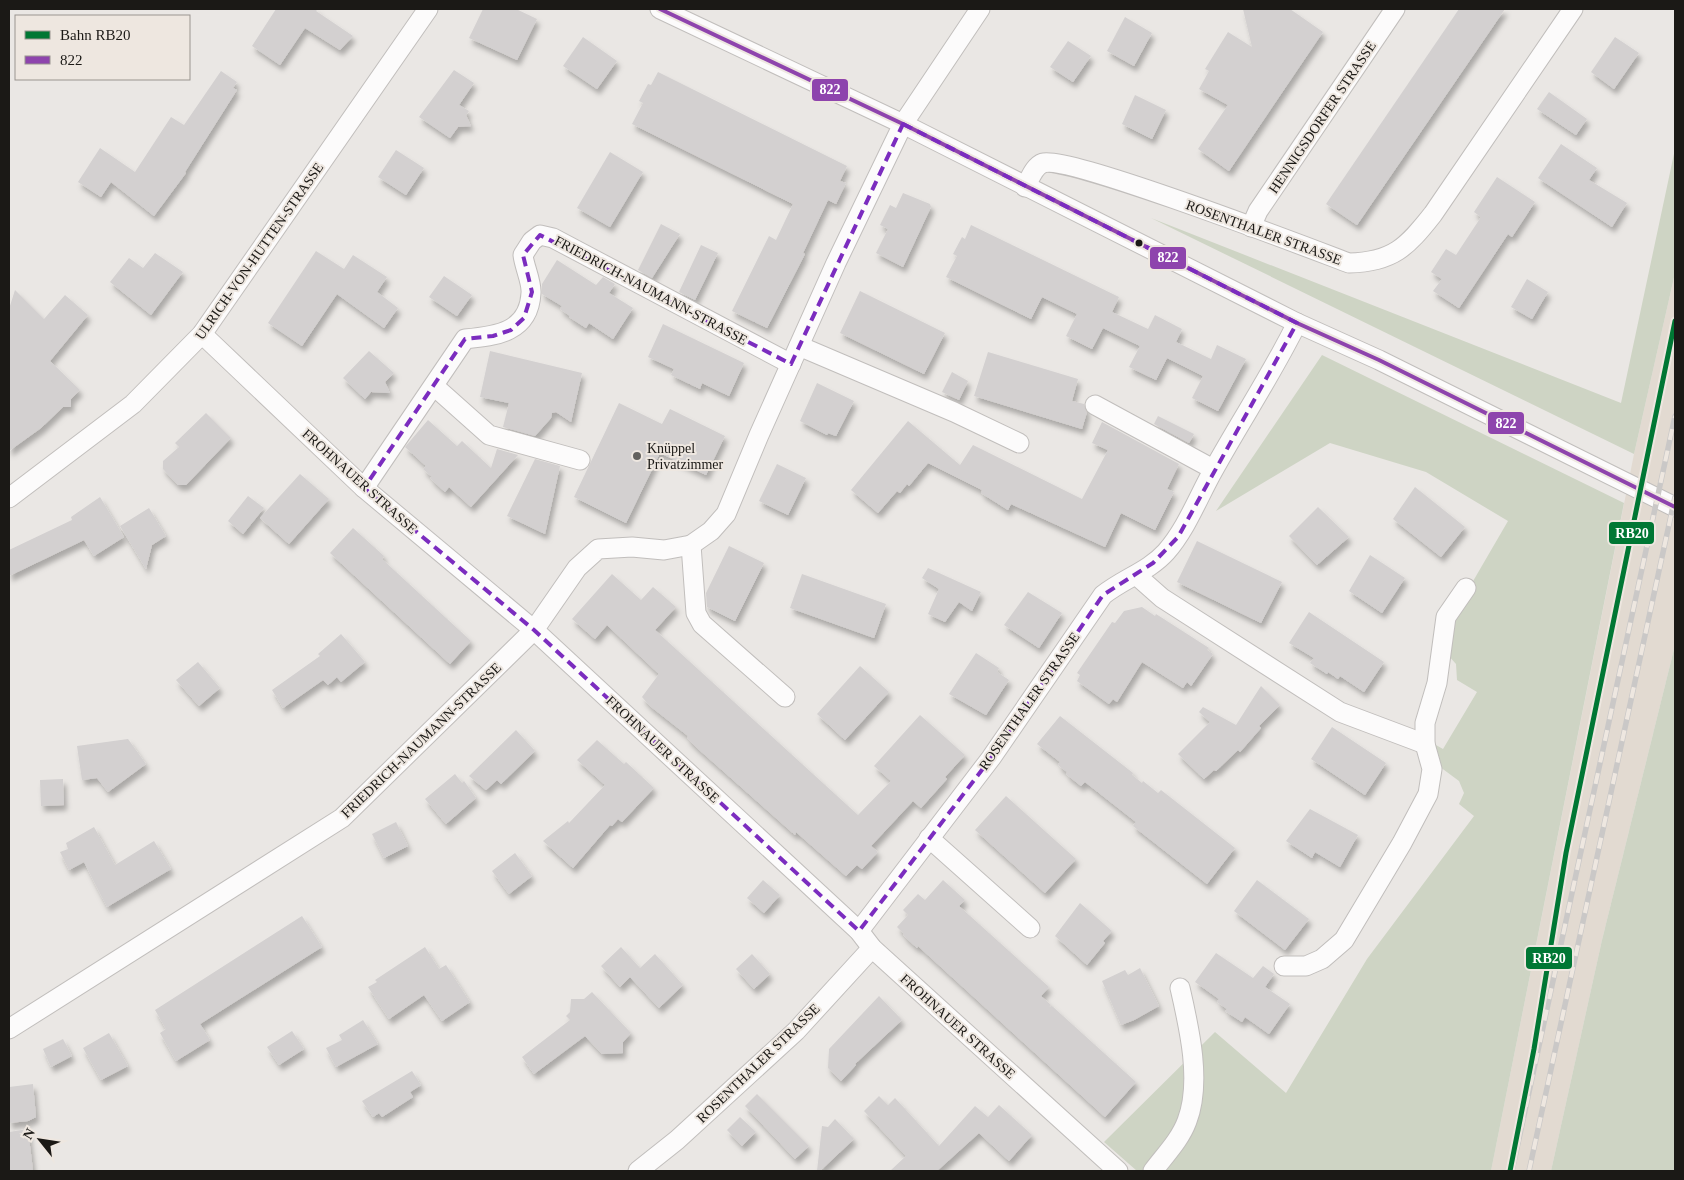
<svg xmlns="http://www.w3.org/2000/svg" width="1684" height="1180" font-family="'Times New Roman',serif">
	<defs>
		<filter id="shadow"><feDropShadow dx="3" dy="5.5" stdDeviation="2.5" flood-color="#0004"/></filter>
	</defs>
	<rect width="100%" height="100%" fill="#eae7e4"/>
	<polygon fill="#e2dad1" points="1675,273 1675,645 1602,940 1551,1171 1491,1171 1634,454"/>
	<g fill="#ced4c4">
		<polygon points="1675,149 1675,273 1634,454 1151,218 1621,403"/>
		<polygon points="1322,355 1624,503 1491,1171 1137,1171 1104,1142 1215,1032 1286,1093 1367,959 1474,816 1459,804 1464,793 1459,781 1432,761 1427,740 1443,749 1477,692 1457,680 1456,664 1448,655 1458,607 1508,521 1426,472 1330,443 1216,511"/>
		<polygon points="1675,645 1675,1171 1551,1171 1602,940"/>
	</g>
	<g fill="#d3d0d0" filter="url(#shadow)">
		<polygon points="276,9 318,9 316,11 353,36 340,50 305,28 280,65 252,46"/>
		<polygon points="483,9 516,9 537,19 517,60 469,38"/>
		<polygon points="1243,9 1290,9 1323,32 1229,171 1198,149 1228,105 1199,89 1209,71 1205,69 1228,32 1252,47"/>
		<polygon points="1459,9 1505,9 1357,225 1326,204"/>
		<polygon points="1125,17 1152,33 1134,66 1107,51"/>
		<polygon points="583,37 617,61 597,89 563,66"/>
		<polygon points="1615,37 1639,53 1614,89 1591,72"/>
		<polygon points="1068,41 1091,56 1073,82 1050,67"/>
		<polygon points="454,70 474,83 459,105 469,111 466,115 471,126 458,127 450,138 419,117"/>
		<polygon points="221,71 237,82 233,88 237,90 185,172 186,173 154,216 111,182 101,197 78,182 100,148 135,172 171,117 184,125"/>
		<polygon points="658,72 847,166 840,181 846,183 836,204 828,200 803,253 805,254 767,328 732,311 769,236 776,240 793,204 632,124 643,103 639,101 648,84 651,85"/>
		<polygon points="1549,92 1587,119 1576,135 1537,109"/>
		<polygon points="1135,95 1166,110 1152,139 1122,124"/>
		<polygon points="1561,144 1597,168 1589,180 1627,203 1612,227 1538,178"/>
		<polygon points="396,150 424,168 406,195 378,177"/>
		<polygon points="610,152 643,172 610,227 577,208"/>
		<polygon points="1497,177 1535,202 1512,237 1508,234 1459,308 1433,291 1442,279 1431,272 1446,249 1456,255 1481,217 1474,212"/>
		<polygon points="903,193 930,204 931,207 903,267 876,253 888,229 880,225 890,205 896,208"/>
		<polygon points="661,224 680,234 652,278 638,270"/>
		<polygon points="971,225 1119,297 1112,312 1148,329 1155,315 1182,329 1176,342 1211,359 1217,345 1246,359 1218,411 1192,398 1203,376 1167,358 1156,380 1129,367 1140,346 1103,328 1092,349 1066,336 1077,314 1042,297 1031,319 946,277 957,256 953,254 962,237 965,239"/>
		<polygon points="701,245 718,253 695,300 679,292"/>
		<polygon points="316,251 344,269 353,255 387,277 377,292 398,308 384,328 337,294 302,346 268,323"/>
		<polygon points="155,253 183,272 151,315 110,282 129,258 143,268"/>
		<polygon points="557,260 596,285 603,277 615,284 609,293 633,308 613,339 589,323 586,328 569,317 570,316 560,309 562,306 542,294 542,284"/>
		<polygon points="444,276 472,295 457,316 429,297"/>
		<polygon points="1527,279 1548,292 1532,319 1511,307"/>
		<polygon points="15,290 44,319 65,295 88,315 50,361 80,390 71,399 71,407 63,407 41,428 9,451 9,309"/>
		<polygon points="860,291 945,333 924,374 840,333"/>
		<polygon points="663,324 744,363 729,396 702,383 700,389 671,375 674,369 648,357"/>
		<polygon points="369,351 394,373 385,382 390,393 371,392 365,399 343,378"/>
		<polygon points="490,351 582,373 571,422 556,412 552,413 551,418 535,436 503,427 509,403 480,397"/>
		<polygon points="988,352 1078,379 1072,401 1084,404 1087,412 1082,429 974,396"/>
		<polygon points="952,372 968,381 959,400 942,392"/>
		<polygon points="817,383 854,401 836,436 828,433 827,435 800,421"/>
		<polygon points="619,403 662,424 670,409 725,436 706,475 660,453 626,523 574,497"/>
		<polygon points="206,413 231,438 186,485 178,485 163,469 163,461 179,447 175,443"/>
		<polygon points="1158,416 1194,434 1189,443 1154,424"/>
		<polygon points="428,420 457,446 462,441 491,468 497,449 518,455 471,507 449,487 445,492 430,478 432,477 423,469 426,466 405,447"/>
		<polygon points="908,421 960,465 973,445 1082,499 1108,450 1092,443 1102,422 1179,464 1167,489 1174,492 1155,530 1121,513 1105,547 1011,504 1008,510 981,493 982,490 928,463 909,486 907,484 900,493 897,491 878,513 851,490"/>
		<polygon points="535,459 560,466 545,534 507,516"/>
		<polygon points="777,464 806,478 788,515 759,501"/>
		<polygon points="300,474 329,499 289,544 260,518"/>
		<polygon points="1415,487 1465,527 1441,557 1393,519"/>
		<polygon points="248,496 264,508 243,534 228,521"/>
		<polygon points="100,497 124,537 94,556 84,540 9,576 9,550 72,520 71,517"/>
		<polygon points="1318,507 1349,537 1317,565 1289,536"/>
		<polygon points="149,508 166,536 152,545 146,569 120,526"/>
		<polygon points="353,528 384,556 382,559 471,641 450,664 330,553"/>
		<polygon points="1197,541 1282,582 1261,623 1177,582"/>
		<polygon points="729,546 764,563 735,621 707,607 706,593"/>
		<polygon points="1370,555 1405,578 1382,613 1349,591"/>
		<polygon points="928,568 981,592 972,611 959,602 945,622 928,614 939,589 922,578"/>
		<polygon points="612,574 641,600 653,587 676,607 655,630 858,815 891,781 874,766 920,715 965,755 945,777 947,779 921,808 913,801 871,846 878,852 862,869 857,865 846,876 796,832 795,835 696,747 687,738 688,736 650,706 642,697 659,674 607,625 595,639 572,619"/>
		<polygon points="802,574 886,604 874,638 790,608"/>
		<polygon points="1028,592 1062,613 1039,648 1004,625"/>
		<polygon points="1142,607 1155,616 1156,614 1209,648 1207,650 1213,654 1191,686 1187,682 1183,688 1142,662 1117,702 1113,699 1109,704 1077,681 1080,675 1077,673 1112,622 1115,623 1124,611"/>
		<polygon points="1309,612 1384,662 1364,692 1340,676 1338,679 1328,672 1327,674 1310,663 1314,658 1289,643"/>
		<polygon points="341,634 365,662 341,682 337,677 328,685 323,680 283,708 272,690 320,656 318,654"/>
		<polygon points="976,653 999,668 997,672 1009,680 986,715 949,694"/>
		<polygon points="198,662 220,688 199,706 176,680"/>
		<polygon points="860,666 889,692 845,740 817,714"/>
		<polygon points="1261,686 1280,705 1259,726 1261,728 1240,752 1238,750 1216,771 1214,770 1204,779 1178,754 1210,722 1199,712 1203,707 1236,725"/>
		<polygon points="1060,716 1133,773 1132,775 1142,783 1143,781 1158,793 1161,790 1235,848 1207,884 1133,826 1136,822 1085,782 1081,786 1066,774 1067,772 1058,765 1060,762 1037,744"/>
		<polygon points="1332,727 1386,763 1365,795 1311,759"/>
		<polygon points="516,730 535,751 501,784 497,780 486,790 469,776"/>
		<polygon points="128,739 146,764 108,792 97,778 82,780 77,746"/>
		<polygon points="597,740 624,764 626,762 654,788 622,822 618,819 612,826 610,825 573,868 543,841 568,821 569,823 605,785 577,760"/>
		<polygon points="455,774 462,783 464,781 476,798 446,824 425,799"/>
		<polygon points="63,779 64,805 41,806 40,780"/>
		<polygon points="1006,796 1076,859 1045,893 975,830"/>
		<polygon points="1310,809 1358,835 1340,867 1315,852 1312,858 1286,841"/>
		<polygon points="396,822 408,846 384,858 372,834"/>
		<polygon points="94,827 115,865 154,841 171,869 107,907 84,862 69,870 60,852 68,849 66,843"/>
		<polygon points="515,853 532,876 509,894 492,871"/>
		<polygon points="763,880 780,895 764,913 747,898"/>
		<polygon points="943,880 965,900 959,906 1049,987 1041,996 1051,1005 1049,1007 1052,1006 1136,1082 1105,1117 918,946 917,948 903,935 904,934 897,927 908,915 903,910 918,894 925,900"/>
		<polygon points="1257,880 1309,919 1285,950 1234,911"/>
		<polygon points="1080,903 1112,931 1103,941 1105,943 1087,965 1055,936"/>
		<polygon points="302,916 322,947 200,1024 210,1040 176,1061 160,1033 166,1029 155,1010"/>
		<polygon points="425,947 439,969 446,965 470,1002 442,1021 424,995 389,1019 368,987 377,982 375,980"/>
		<polygon points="621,947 640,968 655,954 683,985 659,1008 630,977 620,987 601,966"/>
		<polygon points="1216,953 1253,978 1263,966 1274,974 1265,987 1290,1004 1269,1034 1245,1017 1242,1022 1225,1011 1227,1009 1217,1002 1219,999 1195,982"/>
		<polygon points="752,954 770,974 754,989 736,969"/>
		<polygon points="1140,968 1159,1006 1134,1020 1121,1025 1102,981 1125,970 1128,975"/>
		<polygon points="592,992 631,1033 623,1042 623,1053 602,1054 585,1036 534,1074 522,1057 570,1020 566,1016 570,1012 571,999 584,999"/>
		<polygon points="879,996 902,1020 855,1064 856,1065 841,1081 828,1068 829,1049"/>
		<polygon points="363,1020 378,1044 336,1067 326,1048 342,1040 339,1035"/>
		<polygon points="292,1031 304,1049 279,1065 267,1047"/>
		<polygon points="109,1033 128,1066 101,1080 83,1048"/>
		<polygon points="63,1039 72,1056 51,1067 43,1049"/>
		<polygon points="412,1071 421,1085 410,1092 413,1097 382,1117 379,1113 373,1117 362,1101"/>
		<polygon points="33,1084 36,1117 28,1121 9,1123 9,1087"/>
		<polygon points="757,1094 809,1146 795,1159 745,1106"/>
		<polygon points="879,1096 888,1105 895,1098 939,1146 975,1106 988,1117 999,1105 1032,1135 1009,1161 979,1133 937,1171 890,1171 906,1156 864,1111"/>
		<polygon points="740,1117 756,1132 742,1146 727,1130"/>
		<polygon points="835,1119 854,1139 820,1171 817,1171 822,1126 828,1127"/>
		<polygon points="28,1129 33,1171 9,1171 9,1132"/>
	</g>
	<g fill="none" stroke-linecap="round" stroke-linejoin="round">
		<defs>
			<g id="street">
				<polyline points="660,9 903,124 1297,323 1379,360 1675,507"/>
				<path d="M1025 187C1030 179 1034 166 1043 163 1067 155 1309 248 1349 263 1393 262 1407 247 1433 214L1573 9"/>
				<polyline points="1251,227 1258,211 1395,9"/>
				<polyline points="202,334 364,488 534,630 859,931 872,948 1118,1171"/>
				<polyline points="799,346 954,412 1019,443"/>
				<polyline points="434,386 489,435 580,460"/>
				<polyline points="1095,405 1213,469"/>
				<path d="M364 488 465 339C497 336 529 332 531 293 532 282 524 266 523 255L532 241 540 235 553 238 791 364"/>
				<polyline points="9,498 133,404 202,334 428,9"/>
				<polyline points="691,545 696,613 702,624 785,697"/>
				<polyline points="1136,575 1162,598 1340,712 1425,744"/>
				<polyline points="929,838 1030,928"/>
				<path d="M859 931 991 758 1103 595C1123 579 1149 571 1166 552 1187 528 1198 497 1214 469 1241 420 1272 374 1297 323"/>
				<polyline points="1284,966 1306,966 1322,959 1344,940 1402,843 1428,794 1432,769 1425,744 1425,723 1437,683 1446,617 1466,588"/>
				<polyline points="9,1029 342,818 534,630 577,568 598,549 632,547 664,550 691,545 711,531 726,514 759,435 836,263 903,124 980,9"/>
				<polyline points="638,1171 677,1140 796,1031 872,948"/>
				<path d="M1153 1171C1165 1155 1180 1140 1187 1121 1202 1082 1189 1027 1180 988"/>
			</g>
		</defs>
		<use href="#street" stroke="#c1bebc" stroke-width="21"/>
		<use href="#street" stroke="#fcfbfb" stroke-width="19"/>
		<defs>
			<g id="rail">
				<polyline points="1512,1171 1675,416"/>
				<polyline points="1529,1171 1675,497"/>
			</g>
		</defs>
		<use href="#rail" stroke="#cac8c7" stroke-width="5.5"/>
		<use href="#rail" stroke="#eee7e0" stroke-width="4" stroke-dasharray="11" stroke-linecap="butt"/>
		<defs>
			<polyline id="bus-1" points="660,9 903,124 1297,323 1379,360 1675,507"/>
		</defs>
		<use href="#bus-1" stroke="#eee7e0" stroke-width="8"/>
		<use href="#bus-1" stroke="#8e44ad" stroke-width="4"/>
		<defs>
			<polyline id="rail-1" points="1510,1171 1534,1049 1566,853 1675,321"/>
		</defs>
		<use href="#rail-1" stroke="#eee7e0" stroke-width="9"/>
		<use href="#rail-1" stroke="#007734" stroke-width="5"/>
	</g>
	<path fill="none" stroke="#7b2cbf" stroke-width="4" stroke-dasharray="10 6" stroke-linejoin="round" d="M903 124 1297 323 1178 537 1153 563 1103 595 991 758 859 931 534 630 364 488 465 339 493 336 511 330 524 318 532 292 523 255 540 235 791 364Z"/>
	<circle fill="#1b1916" stroke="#eee7e0" stroke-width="2" cx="1139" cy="243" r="4.5"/>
	<circle fill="#63615e" stroke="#eee7e0" stroke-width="2" cx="637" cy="456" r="5"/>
	<g text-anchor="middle" stroke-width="4" stroke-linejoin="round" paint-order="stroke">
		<g font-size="14" fill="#1b1916" stroke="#eee7e0">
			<text transform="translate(1322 117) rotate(-56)" y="5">HENNIGSDORFER STRASSE</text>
			<text transform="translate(1264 232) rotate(20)" y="5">ROSENTHALER STRASSE</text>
			<text transform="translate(259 251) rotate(-55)" y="5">ULRICH-VON-HUTTEN-STRASSE</text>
			<text transform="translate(651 290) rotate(28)" y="5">FRIEDRICH-NAUMANN-STRASSE</text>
			<text transform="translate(360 481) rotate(42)" y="5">FROHNAUER STRASSE</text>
			<text transform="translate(1029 701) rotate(-55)" y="5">ROSENTHALER STRASSE</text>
			<text transform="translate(421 740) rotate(-44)" y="5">FRIEDRICH-NAUMANN-STRASSE</text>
			<text transform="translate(663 749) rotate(43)" y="5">FROHNAUER STRASSE</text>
			<text transform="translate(958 1026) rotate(42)" y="5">FROHNAUER STRASSE</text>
			<text transform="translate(758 1063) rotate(-44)" y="5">ROSENTHALER STRASSE</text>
		</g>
		<g font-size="14" fill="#1b1916" stroke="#eee7e0" text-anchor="start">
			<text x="647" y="453">Knüppel<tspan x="647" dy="16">Privatzimmer</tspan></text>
		</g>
	</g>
	<g stroke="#eee7e0" stroke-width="2">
		<rect x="811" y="78" width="38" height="24" rx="5" fill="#8e44ad"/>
		<rect x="1149" y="246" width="38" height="24" rx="5" fill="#8e44ad"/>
		<rect x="1487" y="411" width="38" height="24" rx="5" fill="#8e44ad"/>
		<rect x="1608" y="521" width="47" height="24" rx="5" fill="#007734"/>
		<rect x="1525" y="946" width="48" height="24" rx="5" fill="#007734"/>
	</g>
	<g font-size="14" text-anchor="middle" font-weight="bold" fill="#fff">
		<text x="830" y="94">822</text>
		<text x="1168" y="262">822</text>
		<text x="1506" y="428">822</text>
		<text x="1632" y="538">RB20</text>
		<text x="1549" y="963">RB20</text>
	</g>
	<rect width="1684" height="1180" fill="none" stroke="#1b1916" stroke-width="20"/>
	<rect x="15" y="15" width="175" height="65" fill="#eee7e0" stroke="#9a958f"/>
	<rect x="25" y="31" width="25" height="8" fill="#007734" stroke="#9a958f"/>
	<text x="60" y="40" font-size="15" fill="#1b1916">Bahn RB20</text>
	<rect x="25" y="56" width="25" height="8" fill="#8e44ad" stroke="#9a958f"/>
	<text x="60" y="65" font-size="15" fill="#1b1916">822</text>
	<g transform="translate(40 1140) rotate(300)" stroke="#eee7e0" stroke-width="4" paint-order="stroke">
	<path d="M0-4L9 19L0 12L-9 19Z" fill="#1b1916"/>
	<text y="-8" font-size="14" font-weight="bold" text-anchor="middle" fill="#1b1916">N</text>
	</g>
</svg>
